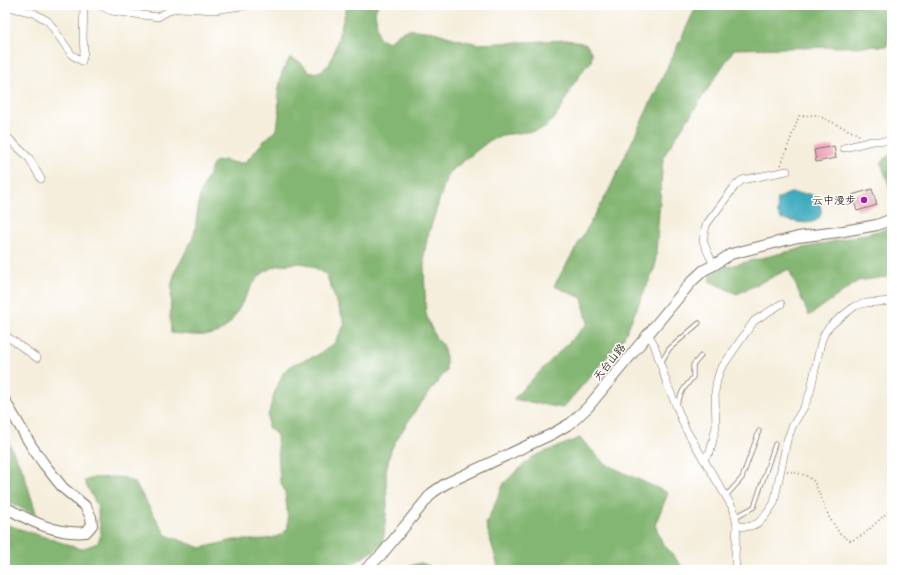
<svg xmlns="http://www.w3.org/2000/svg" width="897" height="575" font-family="Kalam,'LXGW WenKai TC',sans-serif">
	<rect width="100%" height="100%" fill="#fff"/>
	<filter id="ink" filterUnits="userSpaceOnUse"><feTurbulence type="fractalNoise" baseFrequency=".025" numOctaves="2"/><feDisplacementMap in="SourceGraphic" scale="8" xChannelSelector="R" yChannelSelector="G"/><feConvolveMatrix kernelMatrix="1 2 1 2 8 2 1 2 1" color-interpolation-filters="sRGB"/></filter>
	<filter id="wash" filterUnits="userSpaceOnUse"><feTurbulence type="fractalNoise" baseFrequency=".012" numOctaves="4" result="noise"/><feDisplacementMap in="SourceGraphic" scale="16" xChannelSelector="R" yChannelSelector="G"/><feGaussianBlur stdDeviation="0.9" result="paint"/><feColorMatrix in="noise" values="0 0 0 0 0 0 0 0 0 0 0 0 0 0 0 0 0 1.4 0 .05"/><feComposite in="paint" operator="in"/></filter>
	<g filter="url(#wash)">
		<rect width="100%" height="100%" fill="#f5eedc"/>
		<g fill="#83b672" stroke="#5f7048">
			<path d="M350 5H378L375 12 379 38 389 42 398 34 406 30H416L434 32 453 38 478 44 568 40 586 44 592 53 591 62 584 69 573 85 560 110 554 119 545 128 535 131 502 135 489 141 456 167 449 174 445 182 427 239 424 255V270L426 314 429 323 436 338 442 344 446 357V371L415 411 395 442 391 450 386 470 387 505 383 544 375 550 343 570H5V524L81 549 98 543 101 533 97 505 84 481 94 478 114 477 125 478 135 483 166 535 201 548 234 540H258L272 538 281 535 288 528V518L285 492 280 481 277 435 268 427V416L274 394 283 373 293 364 316 356 334 344 345 324 326 274C320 271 313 266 306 264 299 262 289 264 282 265 254 269 248 296 234 317 230 323 226 328 219 332 206 338 185 334 171 333L170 318 172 284 175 271 181 261 192 240 195 230 200 194 214 162 224 160 235 163H245L263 142 277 129 279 115 278 93 282 72 290 58 300 62 310 73 319 72 329 65 334 52 346 10Z"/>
			<polygon points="697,5 892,5 892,11 887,46 734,49 663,157 655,267 624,337 563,408 513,399 588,323 582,298 554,286 608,192"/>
			<polygon points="892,152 892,193 881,163"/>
			<polygon points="892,228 892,276 858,281 809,316 789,269 737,294 709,281 714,270 782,253"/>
			<polygon points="5,436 23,471 37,516 5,500"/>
			<polygon points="580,438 605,464 668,493 655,525 662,542 685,570 499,570 486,524 504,483 532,457"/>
			<polygon points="421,563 440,570 394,570"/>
		</g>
		<path fill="#3eaabe" stroke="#3c6a6e" d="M790 193 809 194 818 198C819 202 821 206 821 210 822 230 793 221 781 219L778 214 777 199Z"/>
		<g id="blocks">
			<g fill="#e898b2">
				<polygon points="834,146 836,158 816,162 814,150"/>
				<polygon points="872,189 877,205 857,211 852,195"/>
			</g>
		</g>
	</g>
	<g filter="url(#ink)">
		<use href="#blocks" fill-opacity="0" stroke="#7c6f60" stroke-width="1"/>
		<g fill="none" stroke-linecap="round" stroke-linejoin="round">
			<defs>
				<g id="lane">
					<polyline points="661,363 669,349 699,323"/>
					<polyline points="677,404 683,390 693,377 693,365 701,356"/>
					<polyline points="726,496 742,478 759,431"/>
					<polyline points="735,517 754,507 775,444"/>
				</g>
				<g id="street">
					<polyline points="99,5 111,11 158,17 172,9 184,8 214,10 248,5"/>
					<polyline points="5,6 34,13 48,21 72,55 82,61 84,52 83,37 84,5"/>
					<polyline points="5,135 29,158 41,179"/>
					<polyline points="844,148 872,141 892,141"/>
					<polyline points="714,265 709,255 703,241 706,225 735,186 742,180 787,171"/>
					<polyline points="648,334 654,344 667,384 676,405 685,428 734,510 737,526 735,556 736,570"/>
					<polyline points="5,335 37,358"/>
					<polyline points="703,459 710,452 713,440 716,426 715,391 717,380 720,370 754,321 781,304"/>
					<path d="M737 526C741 526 746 527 751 526 762 523 768 512 774 503L787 440 793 425 804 407 810 393 821 342 825 332 831 325 855 306 866 303 892 301"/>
				</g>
				<g id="secondary">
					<path d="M5 401 32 447 44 464 63 488 85 506 91 517 92 525 86 532C57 535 30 521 5 507"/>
					<polyline points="365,570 382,554 432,493 445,484 552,434 571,423 588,407 692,281 704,270 714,265 731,254 798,237 838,232 877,225 892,219"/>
				</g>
			</defs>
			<use href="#lane" stroke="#7c6f60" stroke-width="5"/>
			<use href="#street" stroke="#7c6f60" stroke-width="8"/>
			<use href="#secondary" stroke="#7c6f60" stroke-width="12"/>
			<g stroke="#7c6f60" stroke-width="1.5" stroke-dasharray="1 3" stroke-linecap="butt">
				<polyline points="781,165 799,116 817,115 861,136"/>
				<polyline points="787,471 805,475 814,481 829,517 840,534 851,541 863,535 892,508"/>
			</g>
			<use href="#lane" stroke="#fff" stroke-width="3.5"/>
			<use href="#street" stroke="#fff" stroke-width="7"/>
			<use href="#secondary" stroke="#fff" stroke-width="10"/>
		</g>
	</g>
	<circle fill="#b5179e" stroke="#fff" stroke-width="1.5" cx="864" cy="200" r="4"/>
	<g text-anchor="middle" stroke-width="3" stroke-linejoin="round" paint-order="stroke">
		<g font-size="11" fill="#3b2a1e" stroke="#fff" text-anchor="end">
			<text x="856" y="204">云中漫步</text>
		</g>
		<g font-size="11" fill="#3b2a1e" stroke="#fff">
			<text transform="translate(609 362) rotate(-51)" y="4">天台山路</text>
		</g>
	</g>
	<rect width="897" height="575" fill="none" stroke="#fff" stroke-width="20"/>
</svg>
